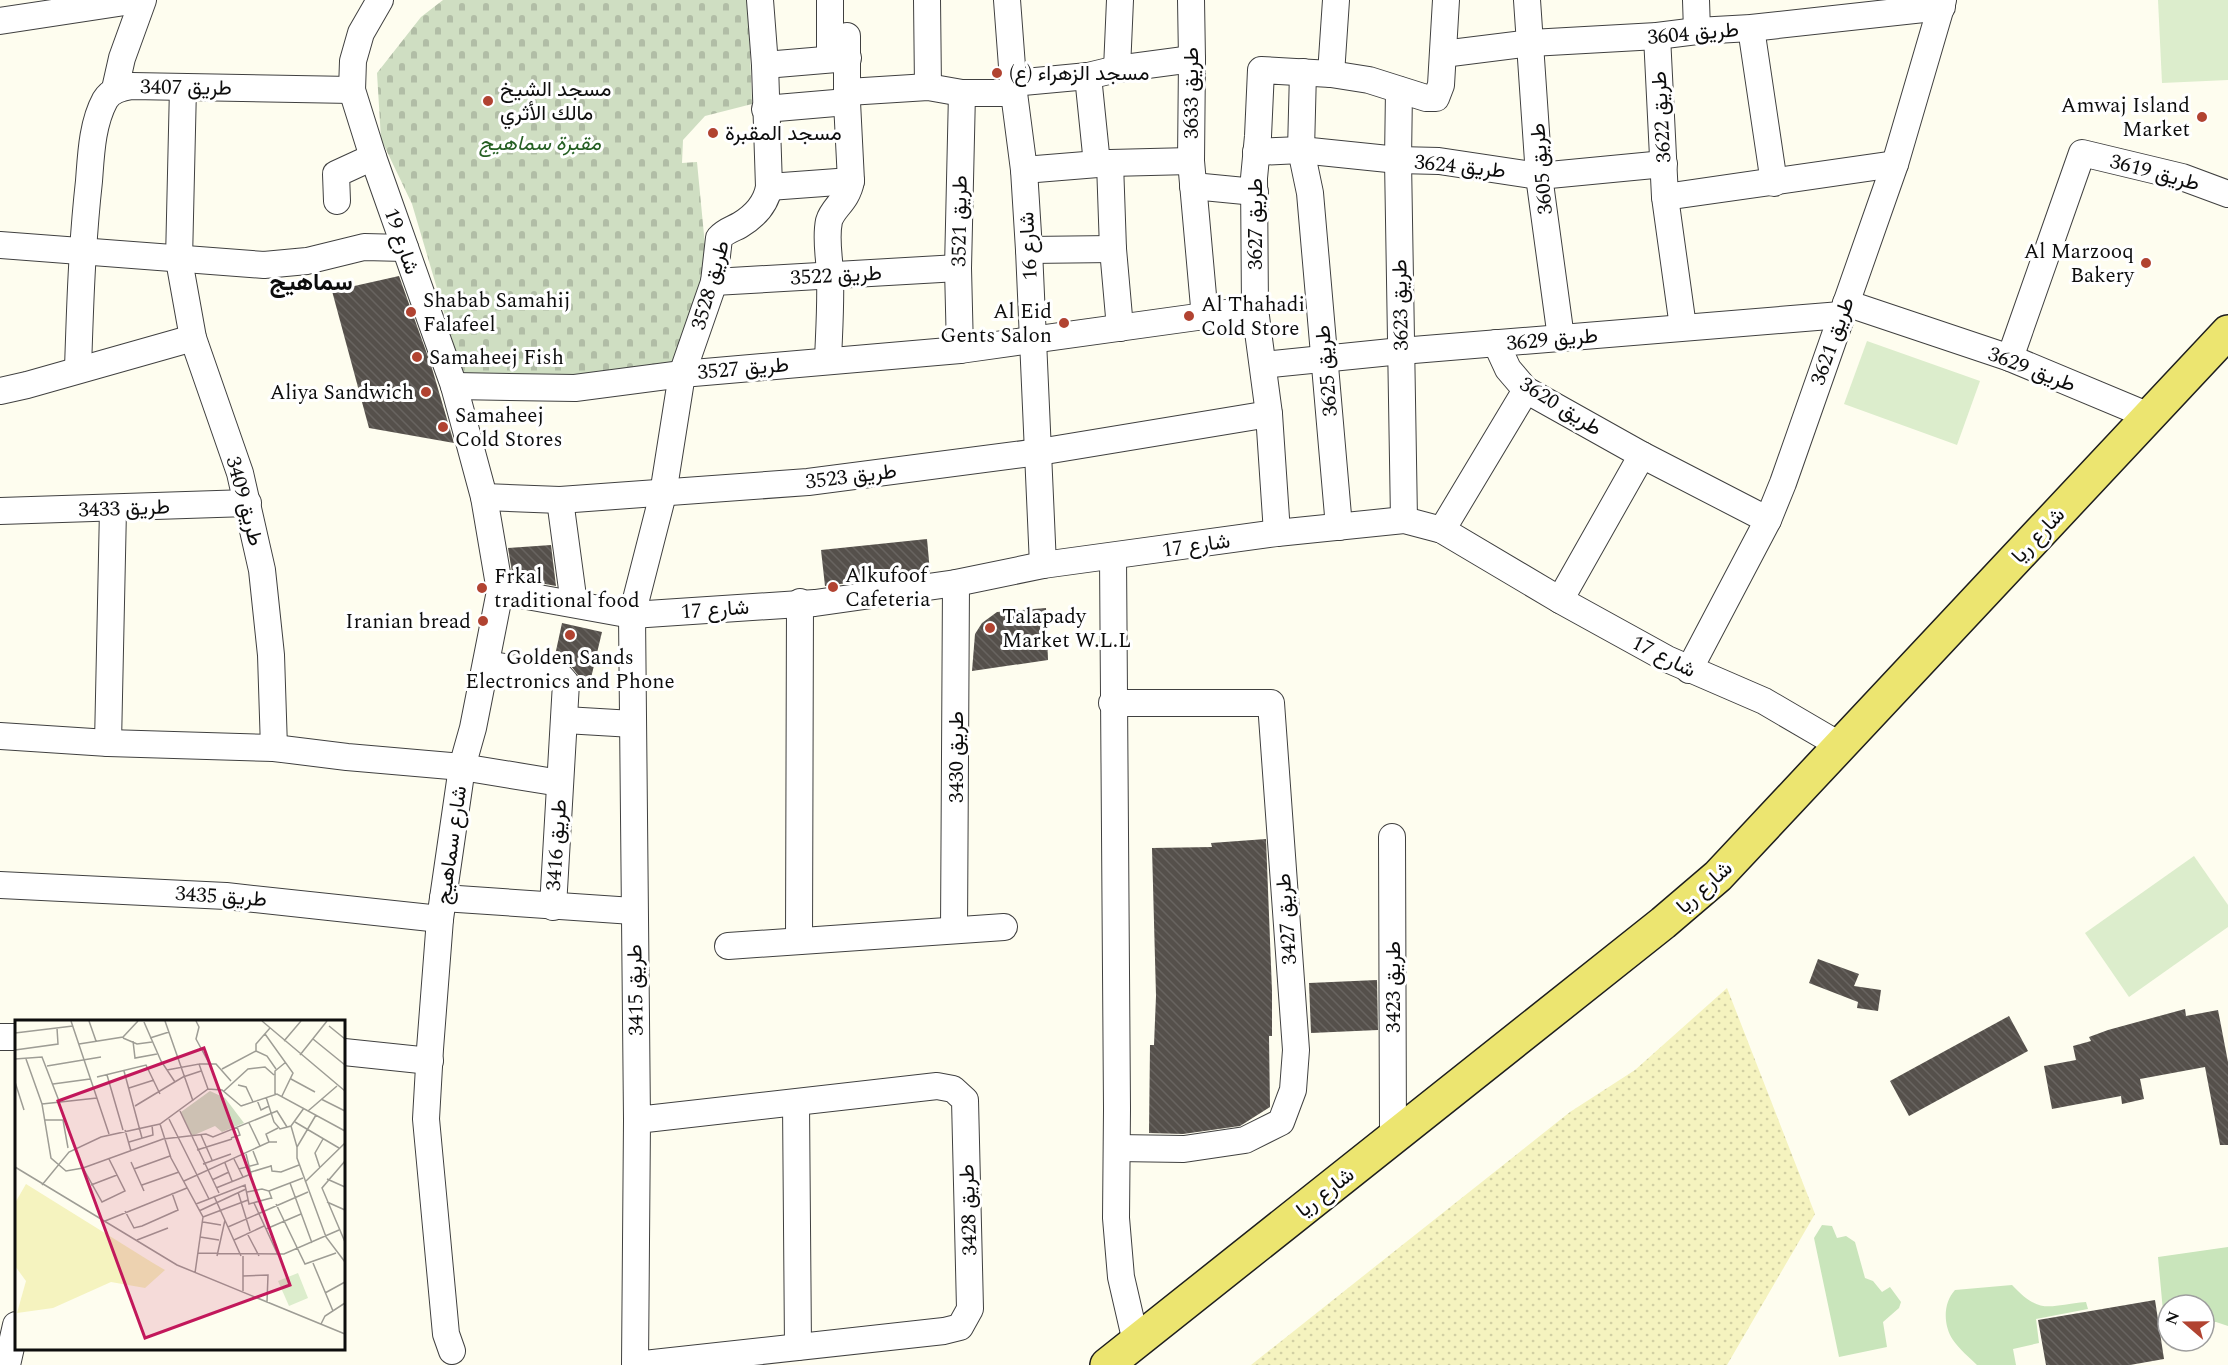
<svg xmlns="http://www.w3.org/2000/svg" width="2228" height="1365" font-family="Spectral,Vazirmatn,serif">
	<defs>
		<pattern id="sand-dots" width="8" height="8" patternUnits="userSpaceOnUse" patternTransform="scale(1.5)"><rect width="8" height="8" fill="#f5f3bf"/><path d="M2 2h.1M6 6h.1" fill="none" stroke="#d1cfa3" stroke-width="1.8" stroke-linecap="round"/></pattern>
		<pattern id="cemetery-stones" width="16" height="16" patternUnits="userSpaceOnUse" patternTransform="scale(1.5)"><rect width="16" height="16" fill="#cfdec2"/><path d="M2 7V4a2 2 0 0 1 4 0v3zM10 15v-3a2 2 0 0 1 4 0v3z" fill="#b1bda6"/></pattern>
		<pattern id="building-back-hatch" width="6" height="6" patternUnits="userSpaceOnUse" patternTransform="scale(1.5)"><rect width="6" height="6" fill="#55504b"/><path d="M-1 5l2 2M0 0l6 6M5-1l2 2" fill="none" stroke="#686460"/></pattern>
	</defs>
	<rect width="100%" height="100%" fill="#fefdef"/>
	<g fill="#c9e5bb">
		<polygon points="1822,1225 1832,1226 1837,1238 1846,1236 1855,1242 1865,1278 1873,1281 1882,1292 1890,1287 1901,1302 1899,1308 1883,1322 1887,1347 1839,1357 1814,1238"/>
		<polygon points="2228,1247 2228,1326 2216,1322 2204,1322 2204,1305 2168,1305 2168,1322 2164,1322 2158,1257"/>
		<path d="M2012 1285C2041 1316 2049 1305 2086 1302L2088 1309 2036 1319 2039 1343 2013 1349 2016 1365H1977C1969 1357 1959 1349 1953 1340 1943 1325 1943 1303 1955 1290Z"/>
	</g>
	<polygon fill="url(#sand-dots)" points="1727,988 1815,1214 1727,1365 1251,1365 1570,1112 1635,1070"/>
	<polygon fill="url(#cemetery-stones)" points="443,0 748,0 752,104 705,116 683,140 682,163 697,162 707,266 693,359 618,377 465,383 412,204 381,139 377,73 421,17"/>
	<g fill="#dcedcc">
		<polygon points="2158,0 2228,0 2228,80 2162,83"/>
		<polygon points="1867,341 1980,381 1957,445 1844,404"/>
		<polygon points="2194,856 2228,905 2228,927 2129,997 2085,933"/>
	</g>
	<g fill="url(#building-back-hatch)">
		<polygon points="399,276 431,365 454,443 369,428 332,291"/>
		<polygon points="927,539 930,572 825,586 821,550"/>
		<polygon points="551,545 556,586 513,578 508,548"/>
		<polygon points="1046,608 1048,660 972,671 975,634 982,623 997,612"/>
		<polygon points="562,623 602,632 591,678 578,675 571,666 554,660"/>
		<polygon points="1266,839 1272,991 1272,1036 1269,1036 1270,1107 1240,1126 1183,1134 1149,1133 1150,1045 1154,1045 1156,996 1152,848 1212,847 1211,843"/>
		<polygon points="1818,959 1859,974 1854,986 1881,990 1878,1011 1857,1008 1858,1002 1809,983"/>
		<polygon points="1377,980 1378,1030 1311,1033 1309,983"/>
		<polygon points="2185,1009 2186,1016 2218,1010 2228,1062 2228,1145 2220,1145 2205,1067 2140,1079 2144,1099 2122,1104 2121,1096 2052,1109 2044,1066 2076,1060 2073,1046 2091,1041 2089,1037 2108,1030"/>
		<polygon points="2009,1016 2028,1051 1909,1116 1890,1081"/>
		<polygon points="2155,1300 2164,1359 2130,1365 2046,1365 2038,1320"/>
	</g>
	<g fill="none" stroke-linecap="round" stroke-linejoin="round">
		<defs>
			<g id="minor">
				<polyline points="380,0 361,33 353,61 352,90 373,157 454,386 484,497 500,591 473,728 462,767 440,919 430,1049 426,1119 446,1334 452,1351"/>
				<polyline points="830,0 830,59"/>
				<polyline points="927,0 928,87"/>
				<polyline points="1007,0 1014,93 1024,170 1029,250 1043,565"/>
				<polyline points="1191,0 1192,59 1191,161 1205,318"/>
				<polyline points="1527,0 1539,176 1561,338"/>
				<polyline points="1696,0 1697,31"/>
				<polyline points="0,21 138,0"/>
				<polyline points="1751,28 1774,183"/>
				<polyline points="1657,36 1665,197 1683,327"/>
				<polyline points="1443,54 1531,43 1657,36 1697,31 1751,28 1942,7"/>
				<polyline points="765,65 848,58"/>
				<polyline points="1117,69 1120,0"/>
				<polyline points="1303,72 1301,150 1310,193 1339,527"/>
				<polyline points="1331,74 1336,0"/>
				<polyline points="1088,76 1097,164"/>
				<polyline points="1013,83 1088,76 1117,69 1192,59"/>
				<polyline points="183,87 179,260 193,338 240,473 262,570 271,655 274,748"/>
				<polyline points="115,89 122,58 143,0"/>
				<polyline points="1399,90 1398,160 1404,520"/>
				<polyline points="848,92 928,87 962,93 1014,93"/>
				<polyline points="765,109 847,102"/>
				<polyline points="1256,152 1301,150 1398,160 1439,161 1539,176 1664,164"/>
				<polyline points="1110,163 1113,249 1120,328"/>
				<polyline points="1024,170 1110,163 1191,161"/>
				<polyline points="1193,186 1255,192"/>
				<polyline points="769,187 851,181"/>
				<polyline points="1665,197 1895,164"/>
				<polyline points="337,201 336,174 373,157"/>
				<polyline points="0,245 264,265 307,261 364,247 405,248"/>
				<polyline points="1029,250 1113,249"/>
				<polyline points="714,282 958,268"/>
				<polyline points="1846,303 2010,358 2149,416"/>
				<polyline points="1496,343 1508,369 1526,390 1642,455 1768,520"/>
				<polyline points="960,350 958,268 962,93"/>
				<polyline points="2010,358 2082,153 2182,177 2228,194"/>
				<path d="M828 360C829 333 831 305 830 277 830 259 825 240 829 221 833 207 847 202 851 181L847 102V36"/>
				<polyline points="1263,365 1401,351 1841,315"/>
				<path d="M78 369C80 306 82 244 89 181 91 155 92 124 105 100 111 90 121 88 132 86L352 90"/>
				<polyline points="454,386 575,388 682,374 960,350 1255,309"/>
				<polyline points="0,391 27,385 193,338"/>
				<polyline points="484,497 560,500 808,482 1039,452 1269,414"/>
				<polyline points="560,500 574,604"/>
				<polyline points="0,511 248,503"/>
				<polyline points="1442,530 1526,390"/>
				<polyline points="1277,533 1269,414 1255,309 1254,178 1258,136 1261,70 1331,74 1369,80 1426,98 1436,98 1441,85 1446,0"/>
				<polyline points="1113,557 1117,1109 1116,1218 1121,1277 1136,1342"/>
				<polyline points="500,591 632,615 815,603 956,583 1043,565 1277,533 1404,520 1442,530 1560,600 1667,659 1764,701 1841,746"/>
				<polyline points="1560,600 1642,455"/>
				<polyline points="486,664 560,676 566,683 553,907"/>
				<polyline points="1689,670 1768,520 1783,483 1895,164 1943,0"/>
				<polyline points="1112,703 1271,703 1296,1050 1293,1090 1281,1122 1245,1140 1184,1149 1117,1148"/>
				<polyline points="565,720 633,724"/>
				<polyline points="0,736 108,743 274,748 347,757 462,767 560,783"/>
				<polyline points="108,743 113,509"/>
				<polyline points="1392,837 1393,1137"/>
				<polyline points="0,885 226,896 440,919"/>
				<polyline points="443,898 633,911"/>
				<polyline points="954,930 956,583"/>
				<polyline points="799,941 800,602"/>
				<polyline points="728,946 1004,927"/>
				<polyline points="0,1037 16,1037"/>
				<polyline points="344,1052 430,1061"/>
				<polyline points="796,1103 798,1347"/>
				<path d="M637 1120 937 1086 953 1089 965 1100 970 1309 960 1327 944 1331 635 1365 637 1120 632 615 663 494 682 374 714 282 719 238C725 231 733 229 740 225 755 216 766 204 769 187L765 65 760 0"/>
				<polyline points="7,1365 16,1325"/>
			</g>
			<polyline id="major" points="1107,1365 1663,923 1718,876 2228,332"/>
		</defs>
		<use href="#minor" stroke="#404040" stroke-width="28"/>
		<use href="#major" stroke="#1e1e1e" stroke-width="36"/>
		<use href="#minor" stroke="#fff" stroke-width="26"/>
		<use href="#major" stroke="#ece570" stroke-width="33"/>
	</g>
	<g fill="#b14331" stroke="#fff" stroke-width="2">
		<circle cx="997" cy="73" r="6"/>
		<circle cx="488" cy="101" r="6"/>
		<circle cx="2202" cy="117" r="6"/>
		<circle cx="713" cy="133" r="6"/>
		<circle cx="2146" cy="263" r="6"/>
		<circle cx="411" cy="312" r="6"/>
		<circle cx="1189" cy="316" r="6"/>
		<circle cx="1064" cy="323" r="6"/>
		<circle cx="417" cy="357" r="6"/>
		<circle cx="426" cy="392" r="6"/>
		<circle cx="443" cy="427" r="6"/>
		<circle cx="833" cy="587" r="6"/>
		<circle cx="482" cy="588" r="6"/>
		<circle cx="483" cy="621" r="6"/>
		<circle cx="990" cy="628" r="6"/>
		<circle cx="570" cy="635" r="6"/>
	</g>
	<g text-anchor="middle" stroke-width="6" stroke-linejoin="round" paint-order="stroke">
		<g font-size="21" fill="#0d0d0d" stroke="#fff">
			<text transform="translate(1693 33) rotate(-5)" y="7">طريق 3604</text>
			<text transform="translate(186 87) rotate(1)" y="7">طريق 3407</text>
			<text transform="translate(1191 93) rotate(-90)" y="7">طريق 3633</text>
			<text transform="translate(1661 117) rotate(-93)" y="7">طريق 3622</text>
			<text transform="translate(1460 166) rotate(6)" y="7">طريق 3624</text>
			<text transform="translate(1541 169) rotate(-95)" y="7">طريق 3605</text>
			<text transform="translate(2155 172) rotate(15)" y="7">طريق 3619</text>
			<text transform="translate(959 221) rotate(-89)" y="7">طريق 3521</text>
			<text transform="translate(1255 224) rotate(-90)" y="7">طريق 3627</text>
			<text transform="translate(402 241) rotate(71)" y="7">شارع 19</text>
			<text transform="translate(1028 246) rotate(-93)" y="7">شارع 16</text>
			<text transform="translate(836 275) rotate(-3)" y="7">طريق 3522</text>
			<text transform="translate(710 285) rotate(-74)" y="7">طريق 3528</text>
			<text transform="translate(1400 305) rotate(-91)" y="7">طريق 3623</text>
			<text transform="translate(1552 339) rotate(-5)" y="7">طريق 3629</text>
			<text transform="translate(1832 341) rotate(-70)" y="7">طريق 3621</text>
			<text transform="translate(743 368) rotate(-5)" y="7">طريق 3527</text>
			<text transform="translate(2032 369) rotate(21)" y="7">طريق 3629</text>
			<text transform="translate(1326 371) rotate(-95)" y="7">طريق 3625</text>
			<text transform="translate(1561 406) rotate(32)" y="7">طريق 3620</text>
			<text transform="translate(851 476) rotate(-7)" y="7">طريق 3523</text>
			<text transform="translate(245 501) rotate(75)" y="7">طريق 3409</text>
			<text transform="translate(124 508) rotate(-2)" y="7">طريق 3433</text>
			<text transform="translate(2038 535) rotate(-47)" y="7">شارع ريا</text>
			<text transform="translate(1196 545) rotate(-8)" y="7">شارع 17</text>
			<text transform="translate(715 609) rotate(-4)" y="7">شارع 17</text>
			<text transform="translate(1664 656) rotate(27)" y="7">شارع 17</text>
			<text transform="translate(956 757) rotate(-90)" y="7">طريق 3430</text>
			<text transform="translate(451 845) rotate(-82)" y="7">شارع سماهيج</text>
			<text transform="translate(556 845) rotate(-86)" y="7">طريق 3416</text>
			<text transform="translate(1704 887) rotate(-42)" y="7">شارع ريا</text>
			<text transform="translate(221 896) rotate(4)" y="7">طريق 3435</text>
			<text transform="translate(1286 919) rotate(-94)" y="7">طريق 3427</text>
			<text transform="translate(1393 987) rotate(-90)" y="7">طريق 3423</text>
			<text transform="translate(635 990) rotate(-91)" y="7">طريق 3415</text>
			<text transform="translate(1325 1192) rotate(-38)" y="7">شارع ريا</text>
			<text transform="translate(968 1210) rotate(-92)" y="7">طريق 3428</text>
		</g>
		<g font-size="21" fill="#0d0d0d" stroke="#fff" text-anchor="start">
			<text x="1009" y="80">مسجد الزهراء (ع)</text>
			<text x="500" y="96">مسجد الشيخ<tspan x="500" dy="24">مالك الأثري</tspan></text>
			<text x="2190" y="112" text-anchor="end">Amwaj Island<tspan x="2190" dy="24">Market</tspan></text>
			<text x="725" y="140">مسجد المقبرة</text>
			<text x="2134" y="258" text-anchor="end">Al Marzooq<tspan x="2134" dy="24">Bakery</tspan></text>
			<text x="423" y="307">Shabab Samahij<tspan x="423" dy="24">Falafeel</tspan></text>
			<text x="1201" y="311">Al Thahadi<tspan x="1201" dy="24">Cold Store</tspan></text>
			<text x="1052" y="318" text-anchor="end">Al Eid<tspan x="1052" dy="24">Gents Salon</tspan></text>
			<text x="429" y="364">Samaheej Fish</text>
			<text x="414" y="399" text-anchor="end">Aliya Sandwich</text>
			<text x="455" y="422">Samaheej<tspan x="455" dy="24">Cold Stores</tspan></text>
			<text x="845" y="582">Alkufoof<tspan x="845" dy="24">Cafeteria</tspan></text>
			<text x="494" y="583">Frkal<tspan x="494" dy="24">traditional food</tspan></text>
			<text x="1002" y="623">Talapady<tspan x="1002" dy="24">Market W.L.L</tspan></text>
			<text x="471" y="628" text-anchor="end">Iranian bread</text>
			<text x="570" y="664" text-anchor="middle">Golden Sands<tspan x="570" dy="24">Electronics and Phone</tspan></text>
		</g>
		<g font-size="21" font-style="italic" fill="#255f23" stroke="#fff">
			<text x="540" y="150">مقبرة سماهيج</text>
		</g>
		<g font-size="24" font-weight="bold" fill="#0d0d0d" stroke="#fff">
			<text x="311" y="290">سماهيج</text>
		</g>
	</g>
	<g transform="translate(15 1020)">
		<rect width="330" height="330" fill="#fefdef"/>
		<path d="M11 164 138 243 150 250 130 268 96 262 38 288 2 293 11 261 0 246V183Z" fill="#f5f3bf"/>
		<path d="M195 71 210 78 229 103 207 112 200 106 177 116 166 92Z" fill="#cfdec2"/>
		<path d="M283 253 293 278 274 286 263 261Z" fill="#dcedcc"/>
		<path fill="none" stroke="#9e9d95" stroke-width="1.5" d="M56 1 94 114M74 1 81 21M150 1 178 81M181 1 184 7 181 19 194 43M247 1 330 71M129 2 146 41 160 62M314 6 330 19M0 13 58 6M250 14 278 53 267 76M108 18 122 24 137 22M135 18 154 12M298 19 330 45M118 21 120 38 142 34M269 21 286 1M64 24 108 17 123 1M0 30 43 24 42 8M241 31 252 36 261 49M285 35 312 1M0 39 27 37 44 81M11 39 27 84 36 138 51 151 68 148 148 119 191 114 198 117 262 91 272 107M184 44H201L216 61M32 46 86 37M207 49 241 31V24L255 8M152 50 184 44 193 69M109 51 127 118M92 55 108 110M82 57 131 45 145 74M276 59 300 72M0 62 9 90M38 64 75 59M223 65 231 67 238 82M114 68 139 60M209 71 233 49 250 47 259 55M260 74V51L271 42M251 77 259 102 265 109 276 106 289 88M306 79 330 91M242 80 246 90 254 86M27 84 82 78M120 86 168 57 186 51M226 86 262 74 330 111M165 91 204 173M293 91 322 66M301 95 282 127V138L311 217 330 242M154 99 194 179M30 100H48L53 128M280 102 324 128M234 103 245 126M145 104 156 138 188 197 180 253M276 106 282 127M110 110 116 131M186 115 197 140M216 118 225 115 222 107M114 122 138 115 137 105M254 122 251 114 263 108M182 130 217 119M219 139 228 157M330 141 307 168 330 222M116 142 129 171M210 143 217 161M188 144 216 134M256 145 257 151 266 152 284 145M0 147 162 245 330 314M68 148 87 182 110 171 94 139M305 148 300 133 308 119M119 149 155 136M224 149 243 144 238 131M236 152 256 146M312 159 330 167M197 160 214 152M169 161 254 122H262M290 162 330 123M275 163 297 223M27 165 54 132 86 117 145 104 193 69 207 70 226 86M76 165 102 155M127 165 164 152M201 168 236 154 231 134M254 171 288 158M223 172 235 211M232 172 247 169 254 171 257 179M199 176 226 236M312 182 330 190M239 183 263 235M181 184 230 165 234 184 256 178M261 184 290 244 321 233M110 191 119 208 127 206 163 190 157 173M184 191 231 169M188 197 233 180M90 201 172 168M188 202 206 205M213 207 293 172M251 209 286 194M232 213 244 236M185 217 204 220M122 220 153 208M219 220 249 206M183 233 269 234 324 210M202 236 210 200M298 243 318 291M228 256 253 255 252 282M228 271V236M310 273 330 262M306 304 310 296 330 283"/>
		<path fill="#c2185b" fill-opacity="0.15" stroke="#c2185b" stroke-width="3" d="M189 28 275 265 130 318 43 81Z"/>
		<rect width="330" height="330" fill="none" stroke="#0d0d0d" stroke-width="3"/>
	</g>
	<g transform="translate(2186 1323) rotate(290)"><circle r="28" fill="#ffffff" stroke="#9e9e9e" stroke-width="1.5"/>
	<path d="M0-4.5L10 22L0 15L-10 22Z" fill="#b14331"/>
	<text y="-9" font-size="16" font-weight="bold" text-anchor="middle" fill="#0d0d0d">N</text>
	</g>
</svg>
